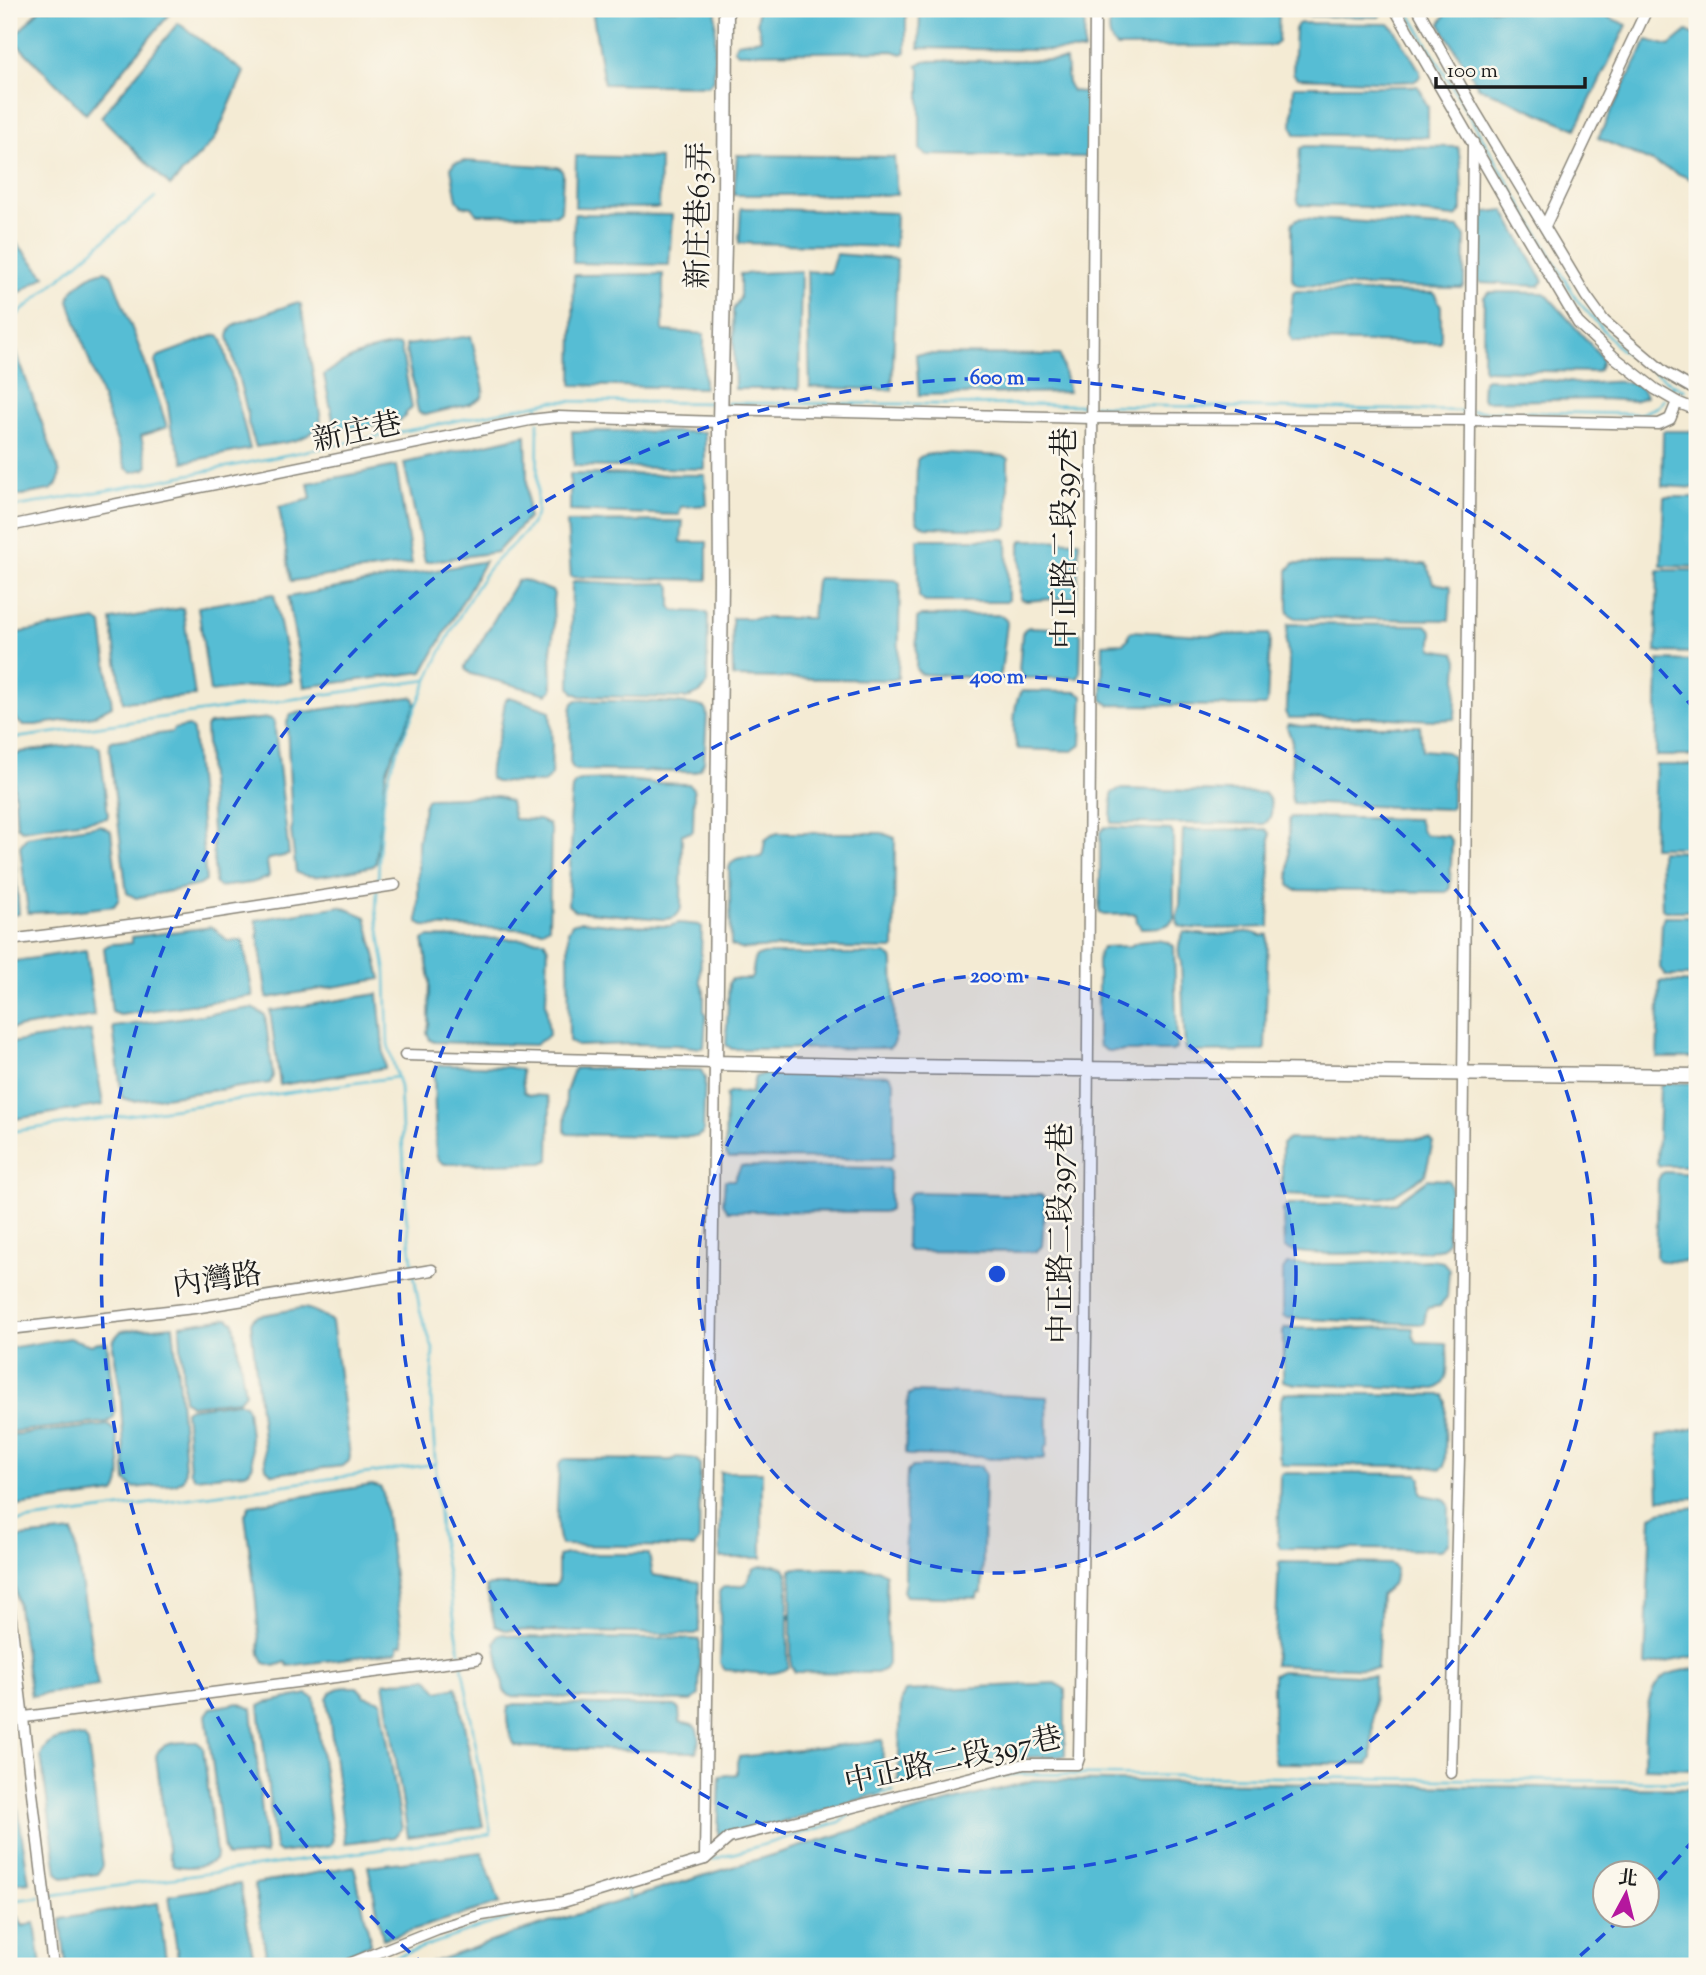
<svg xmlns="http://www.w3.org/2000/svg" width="1706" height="1975" font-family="'Sorts Mill Goudy','Noto Serif TC',serif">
	<rect width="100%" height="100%" fill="#fbf7ec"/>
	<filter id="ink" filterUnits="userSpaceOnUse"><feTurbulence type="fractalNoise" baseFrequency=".0143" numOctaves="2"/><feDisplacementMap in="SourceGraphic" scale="14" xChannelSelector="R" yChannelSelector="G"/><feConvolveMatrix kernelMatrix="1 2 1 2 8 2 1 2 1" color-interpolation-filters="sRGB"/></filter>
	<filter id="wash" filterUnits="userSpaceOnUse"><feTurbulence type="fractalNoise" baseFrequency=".00686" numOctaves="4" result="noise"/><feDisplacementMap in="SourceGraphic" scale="28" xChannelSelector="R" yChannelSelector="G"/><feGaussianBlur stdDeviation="1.57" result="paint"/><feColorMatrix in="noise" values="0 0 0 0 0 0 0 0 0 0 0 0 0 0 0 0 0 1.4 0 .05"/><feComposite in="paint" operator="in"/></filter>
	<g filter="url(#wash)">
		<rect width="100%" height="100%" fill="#f4ebd4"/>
		<g fill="#56bdd4" stroke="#396c78" stroke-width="2" fill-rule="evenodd">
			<polygon points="40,9 160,9 169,15 86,114 12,39"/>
			<polygon points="592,9 716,9 714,80 708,86 604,84"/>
			<polygon points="757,9 906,9 906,52 902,54 893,51 738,53 734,49 737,43 761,39 758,24 757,23"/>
			<polygon points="920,9 1085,9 1084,51 919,48"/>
			<path d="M1109 9H1279L1278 42 1273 46 1116 47C1106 39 1110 21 1109 9Z"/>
			<polygon points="1292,9 1384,9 1379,17 1305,16 1298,15"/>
			<polygon points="1448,9 1606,9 1603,15 1627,25 1576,129 1478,87 1440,24"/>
			<polygon points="178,23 244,72 215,139 170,186 101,117"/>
			<polygon points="1301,23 1389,24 1395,30 1420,71 1420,77 1415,81 1396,82 1297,78 1293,73 1295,29 1298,24"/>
			<polygon points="1687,31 1697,36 1697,182 1598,138 1647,40 1669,46"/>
			<polygon points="1066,60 1068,84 1072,91 1091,93 1090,151 1085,157 926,155 920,150 920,69 917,65 924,61"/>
			<path d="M1294 86H1417C1424 91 1422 101 1428 107V137L1295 134 1292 127Z"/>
			<polygon points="1305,146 1365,148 1387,146 1458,147 1461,166 1462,209 1457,216 1453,217 1366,207 1303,205 1299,204 1297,197 1300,149"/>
			<polygon points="737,155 894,157 897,195 734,195"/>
			<polygon points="576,156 660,158 659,208 575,207"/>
			<polygon points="464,161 557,167 561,169 563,174 561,211 556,215 477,214 472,207 462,206 457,200 451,168 454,163"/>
			<polygon points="741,208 896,213 895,247 739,243"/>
			<polygon points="1504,210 1543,281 1539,286 1480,283 1478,281 1479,213"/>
			<polygon points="574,214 672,215 669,265 573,263"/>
			<polygon points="1299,218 1459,228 1465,236 1464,285 1461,288 1298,285 1293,281 1292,277 1292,226 1293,222"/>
			<polygon points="9,234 45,276 9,300"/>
			<polygon points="836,254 897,259 892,390 810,387 807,271 830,273"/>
			<path d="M105 271 111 274 113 278C131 328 152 377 167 427L141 436 148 466 145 469 132 472 126 468 69 301C70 287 92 273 105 271Z"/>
			<polygon points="801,271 799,389 735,389 733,310 740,298 740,274"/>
			<polygon points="663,274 663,331 704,334 704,388 572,385 574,275"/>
			<polygon points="1296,291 1434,293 1441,306 1441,339 1439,343 1293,341 1289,335 1293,293"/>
			<polygon points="1489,292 1544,293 1547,295 1599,354 1602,361 1599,370 1594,372 1485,370 1483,367 1484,297"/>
			<path d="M295 303 301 304V306L321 420C312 444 278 443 256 447L248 423V415L228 337C229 330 231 328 236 324Z"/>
			<polygon points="215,335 219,335 222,339 250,449 184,462 171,428 168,405 155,362 159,356"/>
			<path d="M471 336 484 389 482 397 470 404 425 415 419 413C415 404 416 394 414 385 410 372 406 359 406 345Z"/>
			<path d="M399 345 401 347 412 408 406 413 405 417 400 420C382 423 350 433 334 425L324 375C349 357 368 349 399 345Z"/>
			<path d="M11 347 15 349 59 470C61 478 58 486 50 490L11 497H9V348Z"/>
			<polygon points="916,354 1060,355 1069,392 919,395"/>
			<path d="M1486 379C1511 381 1535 379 1559 381 1566 381 1574 383 1581 384 1597 384 1616 379 1631 383 1640 386 1644 389 1646 397L1634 401 1603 399 1485 401 1482 398 1483 381Z"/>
			<polygon points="572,431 705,432 705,469 574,466"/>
			<polygon points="1663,431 1697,431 1697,488 1662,486"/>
			<polygon points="526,435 528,518 497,552 425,562 404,463"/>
			<path d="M944 453 1003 456 1008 459V526L1003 529 925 527 918 523 916 517 917 460C922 453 935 454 944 453Z"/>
			<polygon points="396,466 412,564 291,581 279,507 311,499 308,483"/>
			<polygon points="570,474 705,475 707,505 681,507 679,515 570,511"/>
			<polygon points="1664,497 1697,497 1697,567 1661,566"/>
			<polygon points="683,521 681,542 707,542 707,580 571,577 567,522"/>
			<polygon points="917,539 1005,539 1007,540 1008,600 1006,602 925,602 919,597"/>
			<polygon points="1022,540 1079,541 1077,597 1026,601 1020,599 1020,544"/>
			<polygon points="485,561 423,672 304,687 288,597"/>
			<polygon points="1294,563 1425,564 1428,567 1433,583 1450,586 1451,589 1449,620 1295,618 1289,613 1288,607 1288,570"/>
			<polygon points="1658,570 1697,570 1697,653 1656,652"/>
			<polygon points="818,578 895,580 900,583 898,678 892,680 733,677 732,618 812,618 816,581"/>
			<polygon points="524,580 552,591 554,594 553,600 554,628 551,652 552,690 547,694 471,674 465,669 465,666 478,647 515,584 517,581"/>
			<path d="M575 581 627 584 668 583 671 587V607L674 611 705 612 708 615 707 684C703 693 696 695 687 698L581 696 574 693 570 687 572 584Z"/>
			<polygon points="274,594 292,682 210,692 198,607"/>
			<polygon points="183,608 195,696 123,702 111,620"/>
			<polygon points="1000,615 1006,620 1007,623 1001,673 996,679 921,674 916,669 917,618 920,616"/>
			<polygon points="96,620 102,624 112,706 93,716 36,725 23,725 17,721 14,716 9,672 9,634"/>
			<polygon points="1288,624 1426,625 1432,631 1432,649 1455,653 1458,660 1455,717 1454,719 1435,720 1368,717 1288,718 1285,712 1287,708 1289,662 1286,642"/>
			<polygon points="1029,627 1074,629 1081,634 1080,673 1078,678 1024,678 1019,670 1022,634 1025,629"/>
			<polygon points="1132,631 1204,635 1269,634 1270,637 1267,704 1264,706 1110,705 1102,700 1103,644 1123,643 1128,639 1129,633"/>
			<polygon points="1658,660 1697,661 1697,756 1656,756"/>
			<path d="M1022 691 1077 692 1083 696 1081 745 1073 751 1018 749C1012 738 1013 700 1022 691Z"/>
			<path d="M410 697 414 698 416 704 392 757 386 773 376 862 373 866C354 869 310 883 296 872L291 831 292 828 287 722 291 714Z"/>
			<path d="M508 698H513L550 711 552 745 551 776 543 783 495 782 490 778C488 763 496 749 499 735 502 724 503 712 505 701Z"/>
			<path d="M577 700C600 702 694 699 706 709L707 716 704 762 700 769 694 772 575 770 571 765 570 761 571 710 573 703Z"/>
			<polygon points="269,718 274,721 289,855 269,859 267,862 269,876 267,878 251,883 219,887 215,883 206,727 209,724"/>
			<polygon points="1289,724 1300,726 1420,726 1422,750 1446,752 1453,756 1452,806 1448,809 1293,803 1291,797 1292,742 1287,727"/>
			<polygon points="189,726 193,731 206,881 200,885 136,898 127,893 126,887 109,745 111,741 173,732 173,729"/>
			<polygon points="93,743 100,748 108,815 107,818 22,830 17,826 12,758 21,752"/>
			<polygon points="1656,765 1697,765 1697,847 1653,847"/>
			<path d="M618 779 653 783 689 784 694 790 693 830 692 832 682 834 681 908C678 918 671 919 662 919L575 911 568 905 572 831 569 822 572 788 575 783 583 780Z"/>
			<path d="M1119 789 1264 793C1274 801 1274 817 1264 824L1111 823 1112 793Z"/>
			<polygon points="498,796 510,802 514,819 539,820 548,824 551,832 549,926 543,930 423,926 418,922 418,842 424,807 427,799 430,798"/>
			<polygon points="1291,817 1418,819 1422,832 1426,835 1448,836 1452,842 1450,888 1446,892 1295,890 1289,885 1289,820"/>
			<polygon points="100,825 111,831 119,899 114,906 71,911 28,913 20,846 27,837"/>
			<path d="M1105 827 1171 830 1173 834 1174 918C1168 930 1152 927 1141 928L1137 922 1136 914 1104 915 1100 913 1099 909 1100 894V832Z"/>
			<path d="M1266 829 1270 834 1269 927C1254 927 1189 932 1180 926 1174 921 1178 911 1180 905L1183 830Z"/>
			<path d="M778 833H882L895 838 894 948 892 949 783 947 740 949 731 945 729 868C733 854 749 858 761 857L763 853 765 840 772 835Z"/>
			<polygon points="9,844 14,851 19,914 9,916"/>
			<polygon points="1660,851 1697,852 1697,911 1665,911 1662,909"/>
			<polygon points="340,906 366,917 381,979 267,998 256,920"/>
			<polygon points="1664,916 1697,916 1697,976 1666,976 1660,968 1662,923"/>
			<polygon points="581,921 617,925 670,926 679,923 699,925 702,927 700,980 704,992 704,1011 706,1015 704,1047 700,1048 676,1045 632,1044 577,1046 569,1041 568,931 572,924"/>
			<polygon points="212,927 228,941 243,940 253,996 120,1015 112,1012 104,947 111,944 132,943 132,937"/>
			<path d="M1184 932C1193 933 1203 935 1212 935 1228 936 1247 927 1261 936L1268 935 1265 1048 1263 1051 1190 1052 1185 1049 1181 963C1177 953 1178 941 1184 932Z"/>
			<polygon points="428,937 544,940 548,948 546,1003 549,1035 535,1045 434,1042 430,1040 427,1032 429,1024 430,980 423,940"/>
			<polygon points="1156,940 1167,942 1174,946 1177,1045 1176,1049 1172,1051 1107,1051 1099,1046 1098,1040 1098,962 1099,952 1103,947 1130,946 1138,942"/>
			<polygon points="86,950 94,1016 9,1029 9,962"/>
			<polygon points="764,954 886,954 892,958 893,962 895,1041 893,1045 889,1048 732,1049 726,1045 729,982 732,979 750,979 752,977 755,957"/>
			<polygon points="1660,981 1697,983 1697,1058 1657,1058"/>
			<polygon points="378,994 385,1068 280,1085 270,1011"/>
			<polygon points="252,1008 265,1015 273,1076 270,1083 133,1101 122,1098 113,1027"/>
			<polygon points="91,1031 103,1105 9,1120 9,1043"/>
			<polygon points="442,1065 509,1067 521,1070 524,1092 529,1095 547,1096 550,1104 549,1160 542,1163 445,1164 439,1161 436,1154 434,1073 435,1067"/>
			<polygon points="578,1068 701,1070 705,1078 703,1133 696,1137 567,1134 565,1131 566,1092 574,1069"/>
			<polygon points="767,1072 890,1075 894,1082 894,1154 891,1159 729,1158 725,1152 726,1095 731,1092 751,1093 755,1077"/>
			<polygon points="1665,1083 1697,1083 1697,1166 1659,1166 1657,1163 1660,1088 1661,1084"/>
			<polygon points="1349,1138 1430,1139 1433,1142 1425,1175 1393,1195 1381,1198 1284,1194 1282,1192 1282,1144 1289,1139 1342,1140"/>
			<polygon points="741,1166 888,1168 890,1172 890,1209 887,1212 728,1211 723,1203 725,1180 734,1180"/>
			<polygon points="1665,1172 1697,1174 1697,1262 1663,1261 1658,1260 1656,1257 1658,1180 1661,1174"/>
			<path d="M1428 1179 1448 1180 1451 1186 1447 1242 1443 1248 1427 1251C1401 1251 1301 1259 1284 1248L1283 1210 1288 1204H1388L1395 1203Z"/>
			<polygon points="915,1192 1041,1195 1045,1199 1042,1246 1036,1252 909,1251 906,1246 907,1199 911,1193"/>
			<polygon points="1432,1260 1443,1262 1449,1269 1447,1298 1440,1306 1427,1308 1424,1323 1419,1324 1286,1318 1283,1316 1283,1270 1287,1264 1348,1264"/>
			<path d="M302 1308C310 1308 326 1316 332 1322L350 1456 349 1461 343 1466 272 1474 266 1468 251 1323 253 1319 257 1316Z"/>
			<polygon points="228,1318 234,1323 245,1393 239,1400 190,1405 184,1400 180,1329 181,1325"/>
			<path d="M173 1326C178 1374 183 1423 185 1472L183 1479 176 1484 133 1488 126 1481 120 1389 113 1347 114 1339 121 1331Z"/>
			<path d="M1388 1327 1413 1328V1336L1417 1342 1445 1343 1447 1346C1447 1361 1452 1383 1435 1389L1295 1384 1283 1381V1332L1285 1328 1346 1329Z"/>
			<polygon points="69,1338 91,1345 98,1342 107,1343 115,1412 114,1417 108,1422 9,1432 9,1348"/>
			<path d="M914 1392 1047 1397 1048 1446H1045V1458C1031 1462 1018 1455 1004 1457 995 1458 989 1461 981 1456L908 1455 905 1453 908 1398 909 1394Z"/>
			<polygon points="1285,1393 1444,1395 1446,1401 1445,1466 1440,1469 1424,1466 1286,1465 1282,1464 1279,1455 1281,1399"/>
			<polygon points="238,1402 245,1405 247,1409 253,1465 249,1471 245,1473 195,1478 190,1471 185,1411 190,1408"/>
			<path d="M108 1425 116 1432C118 1449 126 1480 115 1493L9 1507V1435Z"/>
			<polygon points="1697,1428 1697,1498 1659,1499 1657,1436"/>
			<path d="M677 1457C685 1458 696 1456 700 1464L699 1541 694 1547 561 1545C553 1530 559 1484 559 1465L562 1460 566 1459 671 1460Z"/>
			<path d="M955 1466H980L985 1474 982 1593H978L977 1598 906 1596 903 1591 905 1581 906 1515C904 1505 907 1484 907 1472L912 1467Z"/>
			<rect x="720" y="1472" width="42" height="86"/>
			<polygon points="1283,1473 1418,1474 1421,1479 1421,1493 1423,1495 1444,1499 1449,1505 1449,1542 1441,1550 1281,1548 1278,1543 1280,1476"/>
			<polygon points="372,1485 380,1487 383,1492 403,1644 398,1645 398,1650 395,1652 288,1666 286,1662 275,1666 264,1663 260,1654 256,1601 245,1515 250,1505"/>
			<polygon points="1697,1507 1697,1656 1645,1666 1651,1516 1663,1511"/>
			<polygon points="73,1532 98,1686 31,1696 10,1552 21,1537"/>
			<polygon points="567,1554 649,1554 653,1575 699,1582 699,1632 695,1634 670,1634 505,1630 495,1626 486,1587 490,1585 555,1585 558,1582 558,1556"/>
			<polygon points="1279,1562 1390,1564 1396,1569 1394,1582 1381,1595 1377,1669 1274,1665"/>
			<path d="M774 1565 784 1568 788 1575V1667C776 1679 741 1670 725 1670L720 1663 721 1637 719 1592C724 1582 737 1588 746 1584 754 1565 753 1566 774 1565Z"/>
			<polygon points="795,1568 877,1569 886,1574 888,1664 885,1669 877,1673 795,1672 791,1666 791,1570"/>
			<polygon points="503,1634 518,1637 649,1639 668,1637 700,1640 699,1695 691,1701 510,1696 504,1691 495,1642 498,1636"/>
			<path d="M1697 1669V1769L1644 1768C1645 1743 1641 1691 1665 1676 1673 1671 1688 1670 1697 1669Z"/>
			<polygon points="1281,1671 1374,1676 1372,1758 1368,1764 1275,1763 1273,1754 1273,1675"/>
			<polygon points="428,1678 438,1691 457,1687 483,1827 408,1837 384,1683"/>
			<polygon points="1055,1683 1065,1689 1065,1756 1003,1758 911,1784 898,1782 901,1700 905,1691"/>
			<path d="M357 1687 365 1696 381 1701 402 1829 394 1837 345 1843 327 1698C333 1686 345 1687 357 1687Z"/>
			<polygon points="307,1694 314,1698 333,1839 330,1846 280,1853 275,1849 259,1706 265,1703"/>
			<polygon points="239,1703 252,1709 266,1854 227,1857 224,1850 206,1715 211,1708"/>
			<path d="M515 1704 675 1706 679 1710 680 1722C684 1724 688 1723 692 1725 701 1728 699 1745 696 1752H689L523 1747 515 1745C509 1736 504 1715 509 1706Z"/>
			<path d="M73 1736 84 1738 88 1743 103 1866 98 1874 62 1878 57 1872 41 1756C45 1740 59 1739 73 1736Z"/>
			<polygon points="883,1740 882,1793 729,1838 721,1838 718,1834 720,1776 737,1774 737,1762 739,1757"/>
			<path d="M190 1742H197L203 1747 216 1855 215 1860C206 1867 185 1869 173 1865L169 1856 156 1756C161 1741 177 1743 190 1742Z"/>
			<polygon points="9,1751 29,1882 9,1884"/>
			<path d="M1035 1780 1697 1789V1966H422L516 1933 923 1809ZM1604 1874H1646V1916H1604Z"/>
			<polygon points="482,1852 500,1903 383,1939 368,1866"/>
			<polygon points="354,1866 371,1944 318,1966 268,1966 254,1884"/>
			<polygon points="240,1884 255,1966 179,1966 169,1895"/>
			<polygon points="158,1903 167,1966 66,1966 61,1919"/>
			<polygon points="18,1917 23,1926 35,1923 41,1966 9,1966 9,1918"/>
		</g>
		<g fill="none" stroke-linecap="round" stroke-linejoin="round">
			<g stroke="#56bdd4" stroke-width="2.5">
				<polyline points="1407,9 1577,300 1619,348 1674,385 1685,390"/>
				<polyline points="9,322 155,197"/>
				<polyline points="1668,394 1674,385"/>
				<polyline points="727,403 1088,405"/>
				<polyline points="1094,405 1466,411"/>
				<polyline points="1472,411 1640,414 1657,407 1664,399"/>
				<polyline points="538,415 538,404"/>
				<polyline points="9,508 142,484 554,401 717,403"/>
				<polyline points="9,739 428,680"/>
				<path d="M378 883C379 853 380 822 385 792 390 764 403 738 414 712 434 665 456 617 485 574 501 551 525 540 537 513L538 422"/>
				<polyline points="377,890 376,911 386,973 388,1044 400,1087 406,1214 413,1268"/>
				<polyline points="9,1132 397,1077"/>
				<polyline points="414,1275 420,1311 433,1349 431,1399 440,1531 461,1659"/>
				<polyline points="9,1523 435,1464"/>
				<polyline points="980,1780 1019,1774 1697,1782"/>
				<polyline points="877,1796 882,1793 894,1791"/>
				<polyline points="712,1860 840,1822 857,1810"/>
				<polyline points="627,1888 630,1902"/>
				<polyline points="46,1896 491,1834 462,1665"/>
				<polyline points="9,1901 40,1897"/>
				<polyline points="370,1966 483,1926 531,1912"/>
			</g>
		</g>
	</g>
	<g filter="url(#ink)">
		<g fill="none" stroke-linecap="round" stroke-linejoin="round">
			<defs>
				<g id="minor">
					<polyline points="1395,9 1517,220 1578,323 1613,356 1655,389 1679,403 1697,410"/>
					<polyline points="1418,9 1473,108 1586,296 1604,321 1664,372 1697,391"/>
					<polyline points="1545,226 1647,9"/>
					<polyline points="720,409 1091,418 1469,420 1659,424 1670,419 1677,402"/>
					<polyline points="9,526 530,420 558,417 720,422"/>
					<polyline points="9,940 153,922 395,885"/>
					<polyline points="405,1055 715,1063 705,1859"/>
					<polyline points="9,1329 194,1308 432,1270"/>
					<polyline points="9,1603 53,1966"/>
					<polyline points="9,1719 476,1659"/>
					<polyline points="1451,1773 1459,1457 1473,142"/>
					<polyline points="344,1966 437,1929 482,1915 563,1902 705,1859 729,1838 1024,1764 1077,1764 1079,1758 1086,1336 1095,9"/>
				</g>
				<polyline id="tertiary" points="726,9 725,198 720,422 721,581 715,1063 900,1067 1697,1076"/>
			</defs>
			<use href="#minor" stroke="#888478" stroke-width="13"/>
			<use href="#tertiary" stroke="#888478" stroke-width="17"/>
			<use href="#minor" stroke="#fff" stroke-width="10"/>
			<use href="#tertiary" stroke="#fff" stroke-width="14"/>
		</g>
	</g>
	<circle cx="997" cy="1274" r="299" fill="#1d4ed8" fill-opacity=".12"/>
	<g fill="none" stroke="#1d4ed8" stroke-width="3.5" stroke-dasharray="12 9">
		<circle cx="997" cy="1274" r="299"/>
		<circle cx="997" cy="1274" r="598"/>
		<path d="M1694 1839A897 897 0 0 1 1648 1891M1620 1919A897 897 0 0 1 1568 1966M426 1966A897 897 0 1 1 1694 709"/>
	</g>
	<g text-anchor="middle" stroke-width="5" stroke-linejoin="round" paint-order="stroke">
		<g font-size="30" fill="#1c1c1c" stroke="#fbf7ec">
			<text transform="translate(698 215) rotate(-89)" y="10">新庄巷63弄</text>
			<text transform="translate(357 431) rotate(-12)" y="10">新庄巷</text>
			<text transform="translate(1064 538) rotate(-90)" y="10">中正路二段397巷</text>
			<text transform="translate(1060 1233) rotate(-90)" y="10">中正路二段397巷</text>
			<text transform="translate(217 1279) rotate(-8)" y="10">內灣路</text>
			<text transform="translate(953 1759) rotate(-12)" y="10">中正路二段397巷</text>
		</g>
	</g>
	<circle cx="997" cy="1274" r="10" fill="#1d4ed8" stroke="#fbf7ec" stroke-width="3.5"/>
	<g font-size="21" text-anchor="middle" font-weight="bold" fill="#1d4ed8" stroke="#fbf7ec" stroke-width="5" stroke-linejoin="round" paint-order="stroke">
		<text x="997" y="384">600 m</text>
		<text x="997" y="683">400 m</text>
		<text x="997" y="982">200 m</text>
	</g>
	<rect width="1706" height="1975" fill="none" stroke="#fbf7ec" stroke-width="35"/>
	<g transform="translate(1626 1894) rotate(7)"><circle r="33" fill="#fbf7ec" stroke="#a29f99" stroke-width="2"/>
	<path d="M0-5L12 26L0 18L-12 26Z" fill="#b5179e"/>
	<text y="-10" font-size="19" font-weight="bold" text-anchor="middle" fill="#1c1c1c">北</text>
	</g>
	<path d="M1436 77v10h149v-10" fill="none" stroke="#1c1c1c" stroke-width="3.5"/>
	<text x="1447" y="77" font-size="21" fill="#1c1c1c" stroke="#fbf7ec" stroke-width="5" paint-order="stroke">100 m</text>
</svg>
